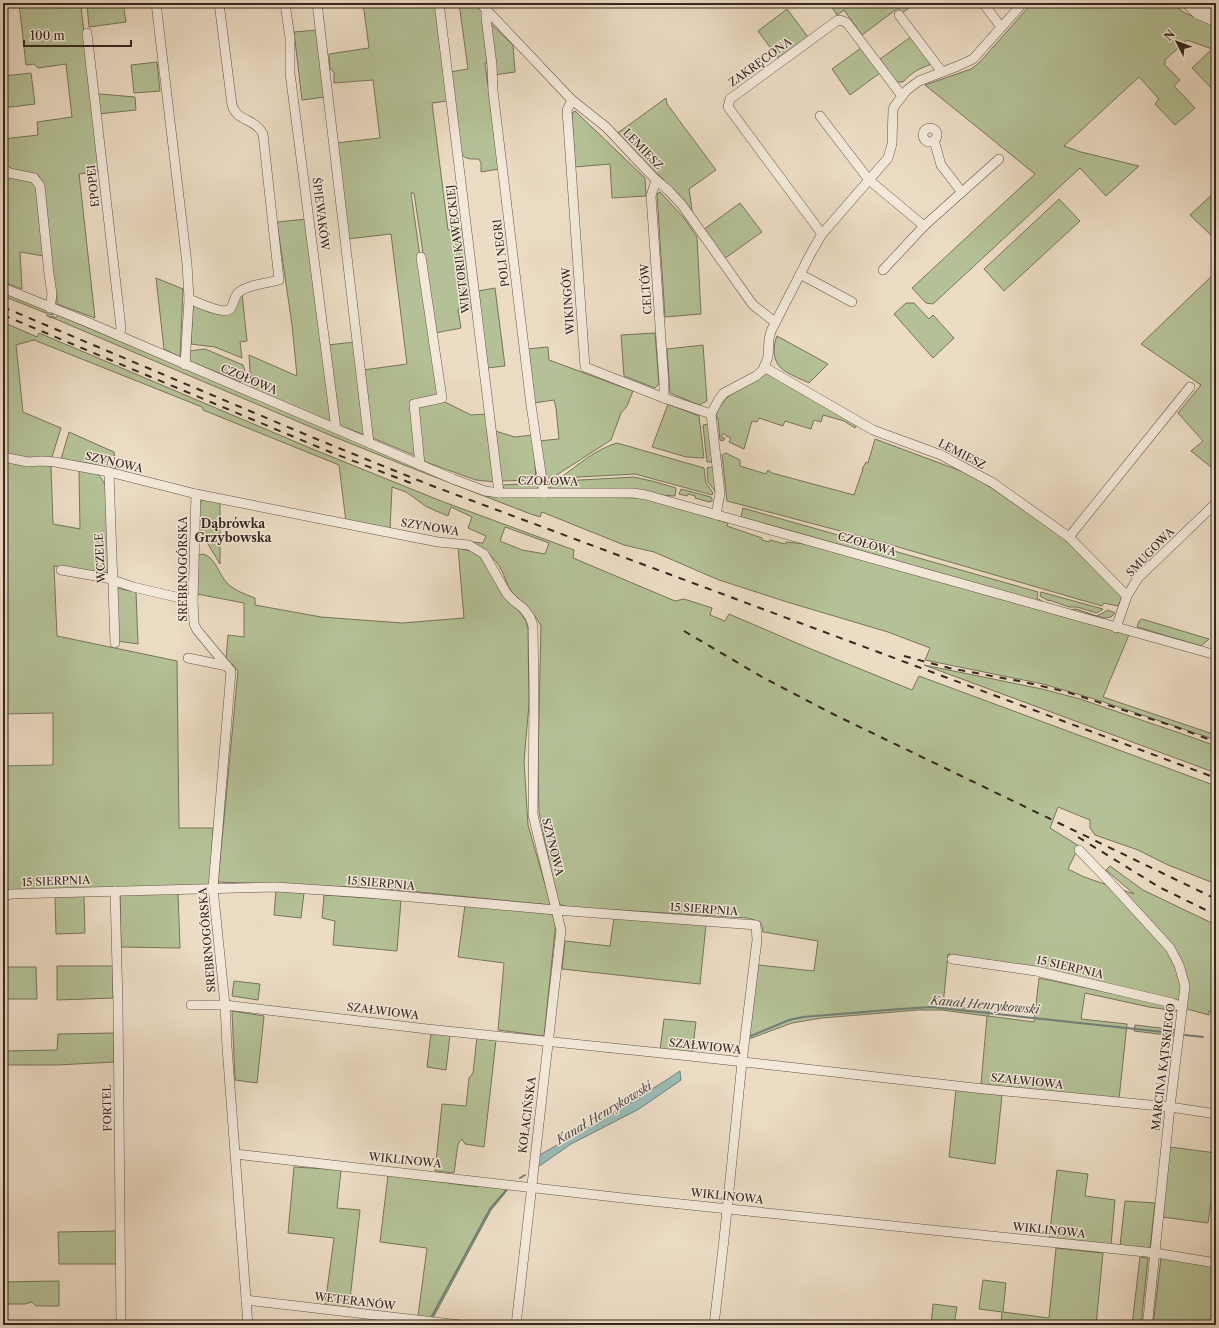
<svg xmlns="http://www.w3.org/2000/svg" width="1219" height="1328" font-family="'Libre Caslon Text',serif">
	<rect width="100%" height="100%" fill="#ecdcc4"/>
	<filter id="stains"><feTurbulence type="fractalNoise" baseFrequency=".005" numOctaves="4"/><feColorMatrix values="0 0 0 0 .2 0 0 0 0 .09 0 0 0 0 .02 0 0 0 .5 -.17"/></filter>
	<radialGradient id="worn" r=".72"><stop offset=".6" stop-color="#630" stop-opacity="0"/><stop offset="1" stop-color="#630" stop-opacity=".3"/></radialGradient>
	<g fill="#b4c196" stroke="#76745b" fill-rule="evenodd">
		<polygon points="19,3 123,3 126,22 89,27 87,6 81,7 101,171 79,174 95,318 57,304 57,293 52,288 42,183 39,176 33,173 15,171 3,162 3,139 38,135 37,122 72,117 66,64 38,68 34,64 26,65"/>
		<polygon points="363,3 437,3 448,101 432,103 448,230 466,228 474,308 458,309 461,328 435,333 414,193 411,193 435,363 437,394 434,397 412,400 418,457 370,437 363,370 407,364 391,234 347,239 336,143 380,138 373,80 334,83 334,72 330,69 329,54 369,48"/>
		<path d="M459 3H477L483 10 487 63H485L499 169 481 172V163L479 159C472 159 465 160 461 153L450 72 468 69Z"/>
		<polygon points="829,3 916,3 902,13 898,8 862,35 844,10 837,15"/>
		<polygon points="1032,3 1172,3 1183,12 1216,27 1216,89 1214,91 1192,68 1212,49 1187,40 1165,60 1165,65 1180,80 1174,86 1195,108 1175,125 1155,104 1159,99 1139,77 1064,146 1081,152 1139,166 1106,196 1080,168 933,304 926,303 912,288 1035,174 925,85 971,69 980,62"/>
		<polygon points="787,9 808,37 778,58 758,31"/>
		<polygon points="490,23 513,45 515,72 494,75"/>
		<polygon points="317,30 325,97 302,100 294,32"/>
		<path d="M912 36 932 64C920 68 912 72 903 82H896L880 59Z"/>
		<polygon points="861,48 880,73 850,95 832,69"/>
		<polygon points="157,62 160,91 134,93 131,65"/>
		<polygon points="31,73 35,104 3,108 3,76"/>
		<polygon points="100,94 135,97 136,110 98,114 96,95"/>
		<polygon points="666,98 667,104 716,170 689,189 693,217 662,178 645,164 615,135"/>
		<polygon points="575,111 645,178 646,196 612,198 610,164 575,167 572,113"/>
		<path d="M3 173C7 175 11 177 16 179 26 182 28 174 37 186L44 256 20 252 22 289 3 282Z"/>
		<polygon points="1216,191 1216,240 1190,215"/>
		<polygon points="660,192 684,218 697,237 701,314 665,317 657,194"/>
		<polygon points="1059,199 1080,221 1004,291 984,269"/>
		<polygon points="740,203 762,232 724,259 703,230"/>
		<polygon points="307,219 332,419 330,422 255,390 251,385 249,355 297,376 292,325 277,222"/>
		<polygon points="1216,272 1216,471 1191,451 1203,441 1178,413 1201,385 1141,344"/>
		<polygon points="156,278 183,289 180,357 164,349"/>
		<polygon points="495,288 505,366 487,368 478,291"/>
		<polygon points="3,292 54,313 53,315 52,314 51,315 3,296"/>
		<polygon points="242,293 247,341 240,342 242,358 215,347 191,344 193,305 220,315"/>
		<polygon points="906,303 914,303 929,319 933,315 954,338 933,358 894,314"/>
		<polygon points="46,315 51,318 52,316 56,318 58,315 487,496 645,498 728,523 727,526 762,538 762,540 769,542 770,540 785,544 786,542 806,544 1129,635 1103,697 1216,735 1216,740 1101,701 1043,684 925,660 930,648 888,632 787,602 719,580 654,552 624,545 542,512 540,517 528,513 404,465 332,436"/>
		<path d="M3 322 37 337 39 333 310 448 441 501 574 550 573 558 675 601 684 599 712 608 710 615 725 621 729 614 806 647 912 690 919 676 1216 786V884L1168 865 1138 850 1095 835 1090 828V820L1058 807 1050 828 1079 846 1068 869 1084 877 1134 894 1106 870 1110 866 1143 890 1216 925V1013L1209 1011V1015L1040 969 948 954 943 1006 989 1010 988 1016 1034 1022 1039 978 1177 1007V1011L1149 1007 1085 993 1081 1019 1127 1024 1119 1099 981 1084 987 1016 942 1010H918L822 1018 792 1023 749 1039 758 965 814 971 818 941 763 932 762 926 760 922 748 918 568 907 561 905 557 901 539 812 538 760 541 626C534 611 521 603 511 591 507 585 505 577 502 571 494 556 485 550 471 542L483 543 486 536 468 528 472 517 451 507 448 516 427 507 406 492 392 487 390 530 346 522 339 465 203 410 202 407 34 340 16 345 23 412 61 428 51 460 26 458 3 452ZM505 527 549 543 545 554 522 550 500 541Z"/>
		<polygon points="655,333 659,384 655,388 624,376 621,335"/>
		<path d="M777 336 828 364 809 383C801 379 787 374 781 368 772 360 773 345 777 336Z"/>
		<polygon points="354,342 365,435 338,425 328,345"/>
		<polygon points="703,345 707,401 699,405 670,393 667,349"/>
		<polygon points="548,347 549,360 633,391 627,406 621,413 611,440 552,478 544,478 538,441 559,439 556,408 554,400 534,403 527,349"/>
		<path d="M205 349 243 365C246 372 245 376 241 382L187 360 189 351Z"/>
		<path d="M767 373 857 425 855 428 844 421 823 415 821 422 814 420 811 429 785 421 783 426 759 418 757 422 752 421 744 449 729 442 731 438 726 436 725 434H722V438H725L723 441 720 440 718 418H716V415C723 394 746 385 764 374Z"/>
		<polygon points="445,402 471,415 488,414 495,482 476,480 423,461 417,408 420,405"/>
		<polygon points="668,404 699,416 704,458 686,457 652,447"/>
		<polygon points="709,424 712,462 707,462 703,426 703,425"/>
		<polygon points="495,431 515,437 533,435 536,480 501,481"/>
		<polygon points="69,432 114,452 116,471 91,464 61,459"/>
		<polygon points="875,439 969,474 990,487 1068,540 1123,595 1118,606 1104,603 1102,606 867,538 727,501 722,455 726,453 740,460 740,466 766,474 768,470 772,473 854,495 863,469 862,469 866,462 868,463"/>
		<path d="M617 443 704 468 706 483 713 493 712 495 635 474 560 478C578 465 596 449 617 443Z"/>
		<path d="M3 460 44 464 51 467 53 524 80 529 79 469C94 473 99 471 106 487L109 567 107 573 54 566 57 636 177 661 179 828H213L210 886 3 893V766L53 765V713L3 714Z"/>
		<polygon points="712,467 714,469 716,496 715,491 708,482 707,468"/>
		<polygon points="634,477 656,482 676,488 675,496 550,488 546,485 545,482"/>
		<polygon points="540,483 539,487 535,489 505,489 501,485"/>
		<polygon points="681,489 711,497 712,499 712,501 709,502 695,498 695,496 688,494 687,496 679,494"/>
		<path d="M202 500H209L220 503V564C210 546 189 521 202 500Z"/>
		<polygon points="743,508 1038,592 1037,598 1045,603 741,517"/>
		<path d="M458 548 479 553 526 621 528 629 529 704 524 761 528 825 551 905 377 888 218 882 238 671 233 665 226 660 228 635 244 637V603L197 594 198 558 199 555 203 554C216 558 218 573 227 583 235 591 245 594 255 598V605L321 617 402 623 464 618Z"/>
		<polygon points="116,588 136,592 138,644 118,641"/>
		<polygon points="1041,592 1103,609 1097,613 1077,607 1069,607 1049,600 1049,601 1040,596"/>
		<polygon points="1076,609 1097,616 1108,610 1115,613 1111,617 1105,618 1068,610"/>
		<polygon points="1142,619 1209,639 1201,646 1137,627 1139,621"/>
		<polygon points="924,665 1042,689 1080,699 1194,738 1216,746 1216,773"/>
		<polygon points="276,891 304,893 301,918 274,915"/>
		<polygon points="178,893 180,948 121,947 120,894"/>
		<polygon points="324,895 401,900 397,951 333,945 335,921 322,918"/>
		<polygon points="84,896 85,933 56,934 55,897"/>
		<polygon points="465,905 552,914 556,922 544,1036 498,1030 504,963 458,957"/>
		<polygon points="614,918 706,925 700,984 562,969 565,941 610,946"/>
		<polygon points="57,966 113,966 113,998 57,1000"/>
		<polygon points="3,967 36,967 37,999 5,999"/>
		<polygon points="234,981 260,984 258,1000 232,996"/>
		<polygon points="232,1011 264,1016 257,1083 235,1080"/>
		<polygon points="664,1019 696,1022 692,1054 660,1050"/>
		<polygon points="1135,1025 1176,1030 1175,1036 1134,1031"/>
		<polygon points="114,1033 114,1062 57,1065 3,1065 4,1051 57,1050 58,1034"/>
		<polygon points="431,1033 450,1035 446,1070 427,1067"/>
		<polygon points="477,1037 496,1040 484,1147 465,1144 462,1139 458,1144 454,1173 435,1171 442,1104 466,1106 469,1078 473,1073"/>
		<polygon points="956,1090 1002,1095 995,1164 949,1157"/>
		<polygon points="1170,1147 1216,1153 1216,1188 1213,1188 1208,1223 1162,1217"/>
		<polygon points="294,1167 341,1170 337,1208 360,1210 349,1308 325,1305 334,1238 288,1233"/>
		<polygon points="1057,1170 1088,1174 1085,1196 1115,1200 1111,1245 1049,1239"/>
		<polygon points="388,1175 478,1187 479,1183 510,1187 491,1210 433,1318 418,1316 427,1248 380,1242"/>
		<polygon points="1125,1201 1155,1203 1150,1249 1120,1246"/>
		<polygon points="116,1231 117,1264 59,1264 58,1232"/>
		<polygon points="1056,1248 1103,1253 1096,1325 1001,1325 1002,1312 979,1309 983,1280 1006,1283 1003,1312 1049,1318"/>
		<polygon points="1140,1257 1148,1258 1141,1325 1132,1325"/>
		<polygon points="1161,1258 1216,1267 1216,1325 1153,1325"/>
		<polygon points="59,1281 59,1306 36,1306 32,1302 25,1304 3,1304 3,1282"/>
		<polygon points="933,1304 957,1307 954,1325 931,1325"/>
	</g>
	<path fill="#99bbb6" stroke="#727f7a" d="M680 1071 681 1080 639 1109 571 1144 538 1167V1156C586 1128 634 1102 680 1071Z"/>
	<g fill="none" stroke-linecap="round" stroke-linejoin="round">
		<g stroke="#727f7a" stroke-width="2">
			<polyline points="1185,1035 1203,1037"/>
			<polyline points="751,1036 789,1020 803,1017 900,1009 931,1007 1173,1033"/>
			<polyline points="520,1178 525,1175"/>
			<polyline points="432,1316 490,1209 508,1188"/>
		</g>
		<defs>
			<g id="minor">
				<polyline points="156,3 187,264 189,299 185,365"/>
				<polyline points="285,3 290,38 290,73 336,429"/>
				<polyline points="317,3 369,443"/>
				<polyline points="439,3 499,493"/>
				<polyline points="480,3 572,100 606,127 656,180 669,191 682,205 753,305 775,322"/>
				<polyline points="983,3 1001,27"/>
				<polyline points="1186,3 1197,14 1216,22"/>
				<polyline points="1189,3 1216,14"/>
				<polyline points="486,10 486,18 492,65 493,91 531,405 544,493"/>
				<polyline points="899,15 942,72"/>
				<polyline points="87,33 121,328 119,336"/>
				<polyline points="572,100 567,110 585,367 664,398 711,414"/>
				<polyline points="820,116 869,180 924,226"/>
				<circle cx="930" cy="135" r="7"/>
				<polyline points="934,140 941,165 961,191"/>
				<polyline points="3,168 9,173 34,178 40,186 49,274 52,294 50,308"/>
				<polyline points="656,180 651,196 664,383 664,398"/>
				<polyline points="822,234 728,107 730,99 838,20 843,21 847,23 902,96"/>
				<polyline points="883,270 924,226 999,159"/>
				<polyline points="800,274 852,302"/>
				<polyline points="3,288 87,322 453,479 485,491 499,493 633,493 646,495 1216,655"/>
				<path d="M189 299C197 302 223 315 230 309 234 305 234 297 238 293 246 285 268 283 279 280L263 134C255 118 237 122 232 105L219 3"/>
				<polyline points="764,367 873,430 941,455 993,483 1069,537 1127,596"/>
				<polyline points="3,457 28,462 42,461 55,462 109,472 196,494 387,532 438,542 469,545 484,554 507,594 514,601 523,608 530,617 533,626 534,697 533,815 561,930 516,1325"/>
				<polyline points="420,465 414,404 442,398 421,257"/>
				<polyline points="109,472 115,643"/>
				<polyline points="196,494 193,601 194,624 197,630 231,671 213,888 225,1005 227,1047 248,1325"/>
				<polyline points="716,515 720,493 711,414 719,399 724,393 756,376 763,370 768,357 769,339 771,331 811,253 822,234 888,158 892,144 893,109 896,104 907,90 919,81 958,66 973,59 1023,3"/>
				<polyline points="1069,537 1190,387"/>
				<polyline points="61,570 107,578 133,587 193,601"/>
				<polyline points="1116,628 1127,596 1138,578 1216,503"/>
				<polyline points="188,658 227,666"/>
				<polyline points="1079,850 1108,880 1170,948 1179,965 1185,986 1170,1107 1148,1319 1145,1325"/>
				<polyline points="115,891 118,1005 121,1325"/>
				<polyline points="3,897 11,894 276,887 367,893 556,910 756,925 757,940 742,1062 724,1239 714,1325"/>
				<polyline points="952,959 1036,971 1172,1003 1182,1007"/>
				<polyline points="191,1005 225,1005 427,1029 690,1056 984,1089 1170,1107 1216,1114"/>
				<polyline points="235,1154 632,1199 1155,1253 1216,1263"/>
				<polyline points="246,1300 460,1325"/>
			</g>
		</defs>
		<use href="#minor" stroke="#645449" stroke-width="10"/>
		<use href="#minor" stroke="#f3e8d9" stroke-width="9"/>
		<g stroke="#372620" stroke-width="2" stroke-dasharray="7 7" stroke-linecap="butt">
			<polyline points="3,307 314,438 430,485 1216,778"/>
			<polyline points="3,315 330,452 416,485"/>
			<polyline points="684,631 762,677 835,715 1216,899"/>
			<polyline points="904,656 949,668 1024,682 1067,692 1173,726 1216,742"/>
			<polyline points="1078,837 1159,887 1216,915"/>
		</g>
	</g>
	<g text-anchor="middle" stroke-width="3" stroke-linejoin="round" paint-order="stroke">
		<g font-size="11" fill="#372620" stroke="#f3e8d9">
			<text transform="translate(760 62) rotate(-36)" y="4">ZAKRĘCONA</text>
			<text transform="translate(643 149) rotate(46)" y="4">LEMIESZ</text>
			<text transform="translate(93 186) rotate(-96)" y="4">EPOPEI</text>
			<text transform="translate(321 214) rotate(83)" y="4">ŚPIEWAKÓW</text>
			<text transform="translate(458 249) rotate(-97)" y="4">WIKTORII KAWECKIEJ</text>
			<text transform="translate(501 253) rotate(-97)" y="4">POLI NEGRI</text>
			<text transform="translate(646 289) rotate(-94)" y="4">CELTÓW</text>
			<text transform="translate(568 301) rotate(-94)" y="4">WIKINGÓW</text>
			<text transform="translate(249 379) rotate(23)" y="4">CZOŁOWA</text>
			<text transform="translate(962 454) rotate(27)" y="4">LEMIESZ</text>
			<text transform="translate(114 462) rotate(13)" y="4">SZYNOWA</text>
			<text transform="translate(548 481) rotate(1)" y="4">CZOŁOWA</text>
			<text transform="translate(430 527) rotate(9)" y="4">SZYNOWA</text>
			<text transform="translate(867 544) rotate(16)" y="4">CZOŁOWA</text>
			<text transform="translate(1150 552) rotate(-46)" y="4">SMUGOWA</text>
			<text transform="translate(100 558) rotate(-93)" y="4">WCZELE</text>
			<text transform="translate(183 569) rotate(-90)" y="4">SREBRNOGÓRSKA</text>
			<text transform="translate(553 847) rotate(76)" y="4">SZYNOWA</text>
			<text transform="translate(56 881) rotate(-2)" y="4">15 SIERPNIA</text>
			<text transform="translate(381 883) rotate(5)" y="4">15 SIERPNIA</text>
			<text transform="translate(704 909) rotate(4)" y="4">15 SIERPNIA</text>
			<text transform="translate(207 940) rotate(-95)" y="4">SREBRNOGÓRSKA</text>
			<text transform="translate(1070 967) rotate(13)" y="4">15 SIERPNIA</text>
			<text transform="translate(383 1011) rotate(7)" y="4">SZAŁWIOWA</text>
			<text transform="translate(705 1046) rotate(6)" y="4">SZAŁWIOWA</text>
			<text transform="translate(1163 1067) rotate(-83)" y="4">MARCINA KĄTSKIEGO</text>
			<text transform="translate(1027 1081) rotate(6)" y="4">SZAŁWIOWA</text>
			<text transform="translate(107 1108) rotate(-91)" y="4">FORTEL</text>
			<text transform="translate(527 1115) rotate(-83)" y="4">KOŁACIŃSKA</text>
			<text transform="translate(405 1160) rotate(6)" y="4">WIKLINOWA</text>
			<text transform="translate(727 1196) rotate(6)" y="4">WIKLINOWA</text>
			<text transform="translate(1049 1230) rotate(6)" y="4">WIKLINOWA</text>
			<text transform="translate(355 1301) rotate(7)" y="4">WETERANÓW</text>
		</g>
		<g font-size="12" font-weight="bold" fill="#372620" stroke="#f3e8d9">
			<text x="233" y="528">Dąbrówka<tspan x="233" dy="14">Grzybowska</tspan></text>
		</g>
		<g font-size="12" font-style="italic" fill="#504b46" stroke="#f3e8d9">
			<text transform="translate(985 1005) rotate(5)" y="4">Kanał Henrykowski</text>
			<text transform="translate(604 1113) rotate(-31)" y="4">Kanał Henrykowski</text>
		</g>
	</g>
	<rect width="1219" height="1328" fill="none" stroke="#ecdcc4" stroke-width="16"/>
	<rect x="4" y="4" width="1211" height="1320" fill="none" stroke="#372620" stroke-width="2"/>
	<rect x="8" y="8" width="1203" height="1312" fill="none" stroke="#372620"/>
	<g transform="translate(1177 42) rotate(312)" stroke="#f3e8d9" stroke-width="3" paint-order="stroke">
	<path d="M0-3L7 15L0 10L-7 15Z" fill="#372620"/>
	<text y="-6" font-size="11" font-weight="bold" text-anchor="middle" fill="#372620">N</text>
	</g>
	<path d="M24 40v6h107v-6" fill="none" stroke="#372620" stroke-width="2"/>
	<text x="30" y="40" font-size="12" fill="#372620" stroke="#f3e8d9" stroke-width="3" paint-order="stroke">100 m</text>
	<rect width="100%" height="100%" filter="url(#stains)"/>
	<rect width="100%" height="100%" fill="url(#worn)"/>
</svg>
